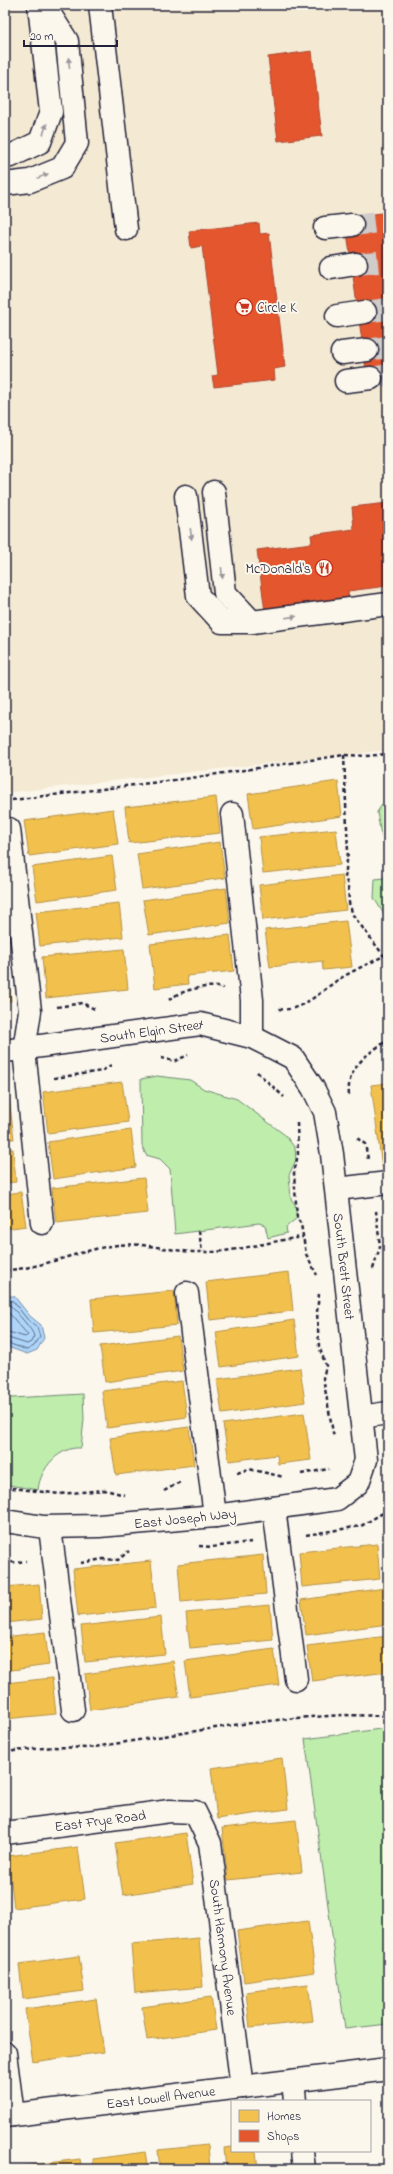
<svg xmlns="http://www.w3.org/2000/svg" width="393" height="2174" font-family="'Indie Flower',sans-serif">
	<rect width="100%" height="100%" fill="#fbf7ec"/>
	<filter id="ink" filterUnits="userSpaceOnUse"><feTurbulence type="fractalNoise" baseFrequency=".025" numOctaves="2"/><feDisplacementMap in="SourceGraphic" scale="8" xChannelSelector="R" yChannelSelector="G"/><feConvolveMatrix kernelMatrix="1 2 1 2 8 2 1 2 1" color-interpolation-filters="sRGB"/></filter>
	<g filter="url(#ink)">
		<polygon fill="#f4e9d2" points="5,5 388,5 388,750 5,793"/>
		<g fill="#bfedac" stroke="#708874">
			<polygon points="388,796 388,856 380,830 377,812"/>
			<polygon points="388,861 388,921 374,898 375,879 384,878"/>
			<polygon points="157,1076 190,1080 204,1089 237,1099 285,1135 295,1148 296,1160 289,1175 291,1199 295,1204 297,1218 286,1227 287,1233 268,1238 265,1225 259,1223 175,1234 170,1169 160,1159 146,1155 142,1146 141,1079"/>
			<path d="M5 1393 12 1398 83 1394 84 1419 81 1448C60 1446 40 1468 38 1490L9 1485 5 1478Z"/>
			<polygon points="388,1728 388,2024 345,2029 305,1739"/>
		</g>
		<polygon fill="#aed5f8" stroke="#768dac" points="5,1296 14,1296 30,1316 41,1325 44,1338 37,1350 27,1354 5,1346"/>
		<g fill="#f2c14e" stroke="#b49148">
			<polygon points="338,781 342,816 253,829 248,794"/>
			<polygon points="216,797 220,833 129,843 125,807"/>
			<polygon points="113,809 118,844 29,856 24,821"/>
			<polygon points="336,829 340,865 263,873 259,837"/>
			<polygon points="220,842 225,878 142,889 137,854"/>
			<polygon points="112,856 117,890 37,901 32,867"/>
			<polygon points="342,875 346,910 263,920 259,885"/>
			<polygon points="226,888 230,923 149,935 143,900"/>
			<polygon points="119,903 123,937 40,946 36,912"/>
			<polygon points="346,921 352,967 323,970 322,961 270,967 265,930"/>
			<polygon points="5,932 7,951 5,952"/>
			<polygon points="230,935 234,971 187,976 188,984 155,988 150,944"/>
			<polygon points="124,949 128,989 46,998 42,957"/>
			<polygon points="5,961 7,961 11,1001 5,1002"/>
			<polygon points="122,1082 128,1122 48,1133 43,1092"/>
			<polygon points="388,1083 388,1166 382,1167 371,1085"/>
			<polygon points="5,1097 9,1097 14,1139 5,1139"/>
			<polygon points="131,1130 136,1167 53,1179 48,1142"/>
			<polygon points="5,1149 13,1149 16,1182 5,1183"/>
			<polygon points="144,1178 148,1213 56,1223 52,1188"/>
			<polygon points="21,1192 26,1226 5,1229 5,1194"/>
			<polygon points="289,1272 293,1311 210,1320 206,1282"/>
			<polygon points="174,1291 177,1325 94,1333 91,1299"/>
			<polygon points="294,1320 299,1356 221,1367 216,1332"/>
			<polygon points="178,1336 183,1371 105,1382 100,1346"/>
			<polygon points="300,1368 305,1402 222,1414 217,1379"/>
			<polygon points="182,1381 187,1417 107,1428 102,1391"/>
			<polygon points="304,1413 311,1460 278,1464 277,1455 229,1461 223,1424"/>
			<polygon points="189,1427 194,1465 116,1475 110,1438"/>
			<polygon points="377,1544 380,1579 302,1587 299,1552"/>
			<polygon points="263,1555 266,1594 181,1602 178,1564"/>
			<polygon points="151,1561 156,1608 78,1616 73,1569"/>
			<polygon points="39,1584 42,1619 5,1623 5,1587"/>
			<polygon points="385,1588 388,1624 306,1635 301,1600"/>
			<polygon points="270,1605 273,1640 190,1648 186,1613"/>
			<polygon points="161,1617 165,1654 85,1662 81,1626"/>
			<polygon points="45,1632 49,1665 5,1671 5,1637"/>
			<polygon points="388,1636 388,1672 312,1681 307,1646"/>
			<polygon points="274,1649 279,1685 190,1697 185,1661"/>
			<polygon points="173,1661 179,1697 90,1710 85,1674"/>
			<polygon points="52,1678 56,1714 5,1719 5,1683"/>
			<polygon points="282,1758 288,1809 217,1819 211,1768"/>
			<polygon points="296,1820 302,1872 228,1880 222,1828"/>
			<polygon points="186,1833 193,1884 123,1895 115,1843"/>
			<polygon points="78,1847 85,1899 14,1908 8,1856"/>
			<polygon points="308,1921 315,1972 244,1982 237,1931"/>
			<polygon points="199,1938 203,1987 135,1993 131,1944"/>
			<polygon points="79,1956 84,1991 23,1999 19,1964"/>
			<polygon points="308,1984 313,2021 250,2028 246,1992"/>
			<polygon points="211,1997 216,2030 147,2040 142,2007"/>
			<polygon points="96,1999 104,2052 33,2062 25,2009"/>
			<polygon points="208,2145 210,2169 160,2169 158,2150"/>
			<polygon points="232,2147 232,2151 256,2151 258,2169 226,2169 224,2148"/>
			<polygon points="145,2152 148,2169 94,2169 93,2159"/>
			<polygon points="80,2159 82,2169 23,2169 23,2166"/>
			<polygon points="19,2167 19,2169 5,2169"/>
		</g>
		<g fill="#e4572e" stroke="#aa4732">
			<polygon points="312,51 322,136 278,141 268,57"/>
			<polygon points="388,212 388,382 368,385 345,218"/>
			<polygon points="259,223 260,234 269,233 285,367 274,369 275,380 214,387 212,376 218,375 202,246 191,248 189,231"/>
			<polygon points="388,503 388,586 348,591 349,602 265,612 257,550 312,543 311,535 354,529 352,507"/>
		</g>
		<g fill="none" stroke-linecap="round" stroke-linejoin="round">
			<g stroke="#5a6a87" stroke-width="1">
				<polyline points="5,1300 13,1301 27,1319 37,1327 40,1337 34,1346 27,1350 5,1342"/>
				<path d="M5 1305 11 1306C16 1312 33 1330 34 1336L31 1342 27 1344 5 1337"/>
				<polyline points="5,1311 8,1312 28,1335 25,1337 5,1331"/>
			</g>
			<g stroke="#d0ccc9" stroke-width="22" stroke-dasharray="22 11" stroke-linecap="butt">
				<polyline points="352,225 388,221"/>
				<polyline points="356,264 388,261"/>
				<polyline points="365,312 388,309"/>
				<polyline points="367,350 388,347"/>
				<polyline points="371,378 388,375"/>
			</g>
			<defs>
				<g id="minor">
					<polyline points="100,5 126,229"/>
					<polyline points="5,157 11,156 40,142 51,112 39,5"/>
					<polyline points="5,184 30,181 62,168 77,143 67,41 44,5"/>
					<polyline points="325,228 352,225"/>
					<polyline points="331,268 356,264"/>
					<polyline points="337,316 365,312"/>
					<polyline points="342,353 367,350"/>
					<polyline points="346,381 371,378"/>
					<polyline points="214,492 225,593 252,622"/>
					<polyline points="186,496 198,596 222,622 252,622 388,604"/>
					<polyline points="232,814 252,1000 252,1037"/>
					<polyline points="9,829 30,1011 24,1050 42,1223"/>
					<path id="s1" d="M5 1051 200 1024 252 1037 293 1058 313 1088 325 1112 332 1154 366 1460 358 1483 337 1499 215 1516 99 1526 44 1527 5 1521"/>
					<polyline points="337,1189 388,1183"/>
					<polyline points="187,1293 215,1516"/>
					<polyline points="361,1417 388,1413"/>
					<polyline points="274,1508 296,1679"/>
					<polyline points="50,1528 73,1710"/>
					<path id="s2" d="M5 1833 170 1811 195 1812 210 1843 242 2087"/>
					<polyline points="5,2053 13,2115"/>
					<polyline points="293,2081 295,2101"/>
					<path id="s3" d="M5 2116 388 2069"/>
					<polyline points="302,2151 304,2169"/>
				</g>
			</defs>
			<use href="#minor" stroke="#22223b" stroke-width="25"/>
			<g stroke="#22223b" stroke-width="2.5" stroke-dasharray="4 3" stroke-linecap="butt">
				<polyline points="344,755 348,852 345,878 348,885 349,903 353,915 384,956"/>
				<polyline points="12,800 191,778 344,755 366,756 388,754"/>
				<path d="M169 1000C180 990 209 984 223 988"/>
				<polyline points="57,1007 82,1003 97,1010"/>
				<path d="M279 1009C301 1013 323 989 341 978 356 969 372 962 388 954"/>
				<polyline points="161,1058 175,1061 188,1055"/>
				<polyline points="257,1072 284,1097"/>
				<polyline points="54,1078 102,1071 111,1065"/>
				<path d="M349 1095C346 1068 368 1053 388 1040"/>
				<polyline points="297,1123 298,1154 294,1173 297,1218 301,1224 306,1254 317,1275"/>
				<polyline points="357,1138 365,1144 368,1159"/>
				<polyline points="199,1231 202,1252"/>
				<polyline points="373,1269 380,1247 376,1211"/>
				<path d="M5 1270C44 1269 80 1249 118 1245 146 1242 172 1252 200 1252 234 1253 269 1241 303 1237"/>
				<polyline points="319,1294 317,1312 319,1346 326,1366 323,1378 334,1438"/>
				<polyline points="381,1336 388,1346"/>
				<polyline points="237,1473 249,1469 284,1477"/>
				<polyline points="301,1474 329,1469"/>
				<polyline points="5,1487 60,1494 105,1490 125,1495"/>
				<polyline points="164,1491 182,1481"/>
				<polyline points="306,1535 361,1526 388,1510"/>
				<polyline points="199,1546 212,1547 251,1542"/>
				<path d="M5 1559C11 1564 18 1562 26 1561"/>
				<polyline points="81,1563 103,1559 118,1560 129,1551"/>
				<polyline points="5,1752 53,1747 88,1748 234,1725 296,1718 343,1715 388,1716"/>
			</g>
			<use href="#minor" stroke="#fbf7ec" stroke-width="22"/>
		</g>
		<defs><path id="oneway-solid" d="M-6-.8H1V-3.2L6.5 0L1 3.2V.8H-6Z"/></defs>
		<g fill="#99979c">
			<use href="#oneway-solid" transform="translate(69 63) rotate(-96)"/>
			<use href="#oneway-solid" transform="translate(45 129) rotate(-71)"/>
			<use href="#oneway-solid" transform="translate(43 176) rotate(-22)"/>
			<use href="#oneway-solid" transform="translate(191 534) rotate(83)"/>
			<use href="#oneway-solid" transform="translate(222 573) rotate(84)"/>
			<use href="#oneway-solid" transform="translate(291 617) rotate(-7)"/>
		</g>
	</g>
	<defs>
		<symbol id="supermarket-ring" viewBox="-11 -11 22 22"><circle r="9.5" fill="#fbf7ec" stroke="#c8321e" stroke-width="1.5"/><path d="M-6-5.5h2.5l.6 2H6L4.5 2H-2.5L-4.4-4H-6ZM-1.5 3.2a1.3 1.3 0 1 0 .1 0ZM3 3.2a1.3 1.3 0 1 0 .1 0Z" fill="#c8321e"/></symbol>
		<symbol id="restaurant-ring" viewBox="-11 -11 22 22"><circle r="9.5" fill="#fbf7ec" stroke="#c8321e" stroke-width="1.5"/><path d="M-5-6h1v4h1v-4h1v4h1v-4h1v5L-1.5 .5V6h-2V.5L-5-1ZM5-6V6H3V1.5H1.5Q1.5-4 5-6Z" fill="#c8321e"/></symbol>
	</defs>
	<g fill-rule="evenodd">
		<use href="#supermarket-ring" x="234" y="297" width="20" height="20"/>
		<use href="#restaurant-ring" x="314" y="558" width="20" height="20"/>
	</g>
	<g text-anchor="middle" stroke-width="4" stroke-linejoin="round" paint-order="stroke">
		<g font-size="14" fill="#22223b" stroke="#fbf7ec" text-anchor="start">
			<text x="257" y="312">Circle K</text>
			<text x="311" y="573" text-anchor="end">McDonald's</text>
		</g>
		<g font-size="14" fill="#22223b" stroke="#fbf7ec">
			<text dy="5" stroke="none"><textPath href="#s1" startOffset="148">South Elgin Street</textPath></text>
			<text dy="5" stroke="none"><textPath href="#s1" startOffset="515">South Brett Street</textPath></text>
			<text transform="translate(185 1518) rotate(-6)" y="5">East Joseph Way</text>
			<text dy="5" stroke="none"><textPath href="#s2" startOffset="96">East Frye Road</textPath></text>
			<text dy="5" stroke="none"><textPath href="#s2" startOffset="331">South Harmony Avenue</textPath></text>
			<text dy="5" stroke="none"><textPath href="#s3" startOffset="157">East Lowell Avenue</textPath></text>
		</g>
	</g>
	<rect width="393" height="2174" fill="none" stroke="#fbf7ec" stroke-width="20"/>
	<rect x="10" y="10" width="373" height="2154" fill="none" stroke="#22223b" stroke-width="1.5" filter="url(#ink)"/>
	<rect x="231" y="2100" width="140" height="52" fill="#fbf7ec" stroke="#a4a2a5"/>
	<rect x="239" y="2110" width="20" height="12" fill="#f2c14e" stroke="#a4a2a5"/>
	<text x="267" y="2120" font-size="12" fill="#22223b">Homes</text>
	<rect x="239" y="2130" width="20" height="12" fill="#e4572e" stroke="#a4a2a5"/>
	<text x="267" y="2140" font-size="12" fill="#22223b">Shops</text>
	<path d="M24 40v6h93v-6" fill="none" stroke="#22223b" stroke-width="2"/>
	<text x="30" y="40" font-size="12" fill="#22223b" stroke="#fbf7ec" stroke-width="3" paint-order="stroke">20 m</text>
</svg>
